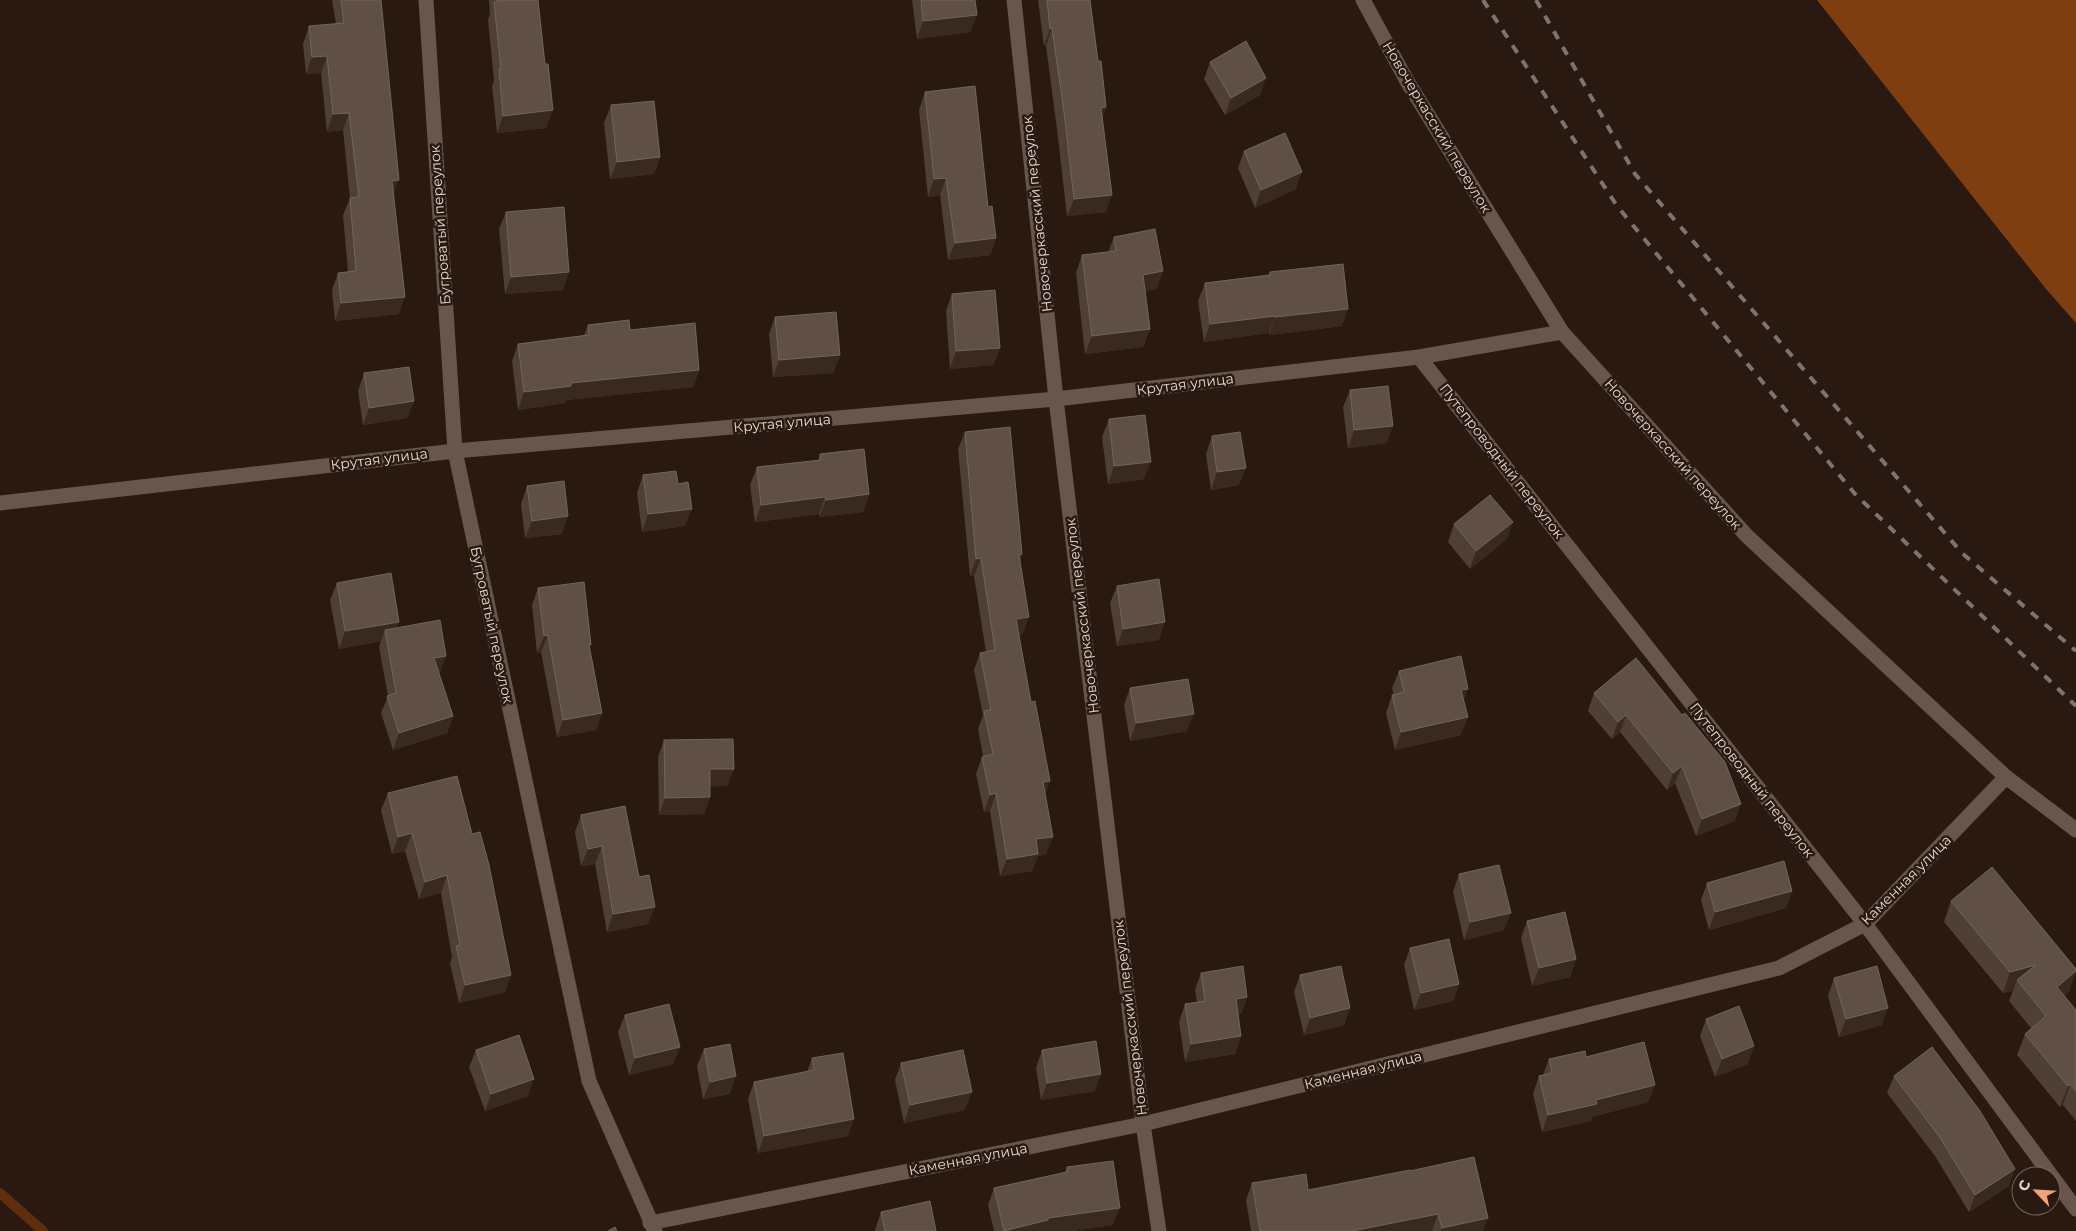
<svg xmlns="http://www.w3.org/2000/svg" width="2076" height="1231" font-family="Montserrat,sans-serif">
	<rect width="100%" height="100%" fill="#291910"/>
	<polygon fill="#7f3e10" points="1817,0 2076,0 2076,323 2046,289"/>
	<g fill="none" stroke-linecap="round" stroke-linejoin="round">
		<polyline stroke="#602e0d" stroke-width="10" points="0,1193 43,1231"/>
		<g stroke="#69564b" stroke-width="15">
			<polyline points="426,0 455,451 589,1081 655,1231"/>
			<polyline points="1014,0 1056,399 1143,1124 1159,1231"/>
			<polyline points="1419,357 1865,924 2076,1209"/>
			<polyline points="0,503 455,451 1056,399 1419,357 1562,332"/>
			<polyline points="650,1223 1143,1124 1779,968 1865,924 2006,777"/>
		</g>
		<polyline stroke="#69564b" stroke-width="15" points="1363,0 1407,81 1562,332 1747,536 2006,777 2076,830"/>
		<g stroke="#81736b" stroke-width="4" stroke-dasharray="9 9" stroke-linecap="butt">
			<polyline points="1483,0 1617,206 1855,494 2076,706"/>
			<polyline points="1536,0 1635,174 1962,553 2076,651"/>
		</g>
	</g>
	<g fill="#4f3f35">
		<polygon points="332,0 381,0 394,193 399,314 335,321 332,290 338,273 348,272 343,215 350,198 343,130 327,132 321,73 306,74 303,44 309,26 336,24"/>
		<polygon points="489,0 538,0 546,128 497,133 492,86 494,81 488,20 490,14"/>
		<polygon points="912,0 975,0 977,15 970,32 917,39"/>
		<polygon points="1038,0 1090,0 1098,61 1106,107 1102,117 1106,212 1067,216 1057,129 1046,46 1044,46"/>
		<polygon points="1210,62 1260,95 1225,115 1204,79"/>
		<polygon points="925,92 988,207 996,238 990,255 948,260 940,195 928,197 919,110"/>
		<polygon points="611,105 660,157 654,174 610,179 604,123"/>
		<polygon points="1244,151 1296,189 1255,208 1238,168"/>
		<polygon points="506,212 563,290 505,294 499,229"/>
		<polygon points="1114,237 1163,271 1156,289 1145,291 1150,329 1143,347 1085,354 1076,273 1082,255 1108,252"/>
		<polygon points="1270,272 1342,326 1269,335 1269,333 1204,342 1198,301 1205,283 1269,275"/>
		<polygon points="952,294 1000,348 993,365 950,369 946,311"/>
		<polygon points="775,317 840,355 833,373 773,377 769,334"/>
		<polygon points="588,325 630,330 699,370 693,387 566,400 565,403 518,410 512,361 518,344 584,335"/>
		<polygon points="364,373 414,401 407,418 363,425 358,391"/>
		<polygon points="1350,390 1387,443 1348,448 1343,407"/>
		<polygon points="1109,419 1144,479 1108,484 1102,437"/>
		<polygon points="965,432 1022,554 1020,562 1023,634 1019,635 1031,702 1050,781 1045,794 1046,854 1038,856 1032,871 1000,876 990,811 984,812 976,774 982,757 983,756 978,729 983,715 974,670 980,653 986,652 974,576 970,576 958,449"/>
		<polygon points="1212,436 1239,485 1211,490 1206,454"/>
		<polygon points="820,454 869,494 863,512 819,517 819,514 755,522 750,485 757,467 818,460"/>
		<polygon points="643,475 678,484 685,526 642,532 637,493"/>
		<polygon points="527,486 562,534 525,538 521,504"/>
		<polygon points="1454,524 1507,539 1470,569 1448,542"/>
		<polygon points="337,583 397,628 446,656 439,673 453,716 447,733 393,750 381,713 388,696 379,647 381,641 339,649 330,600"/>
		<polygon points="1117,586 1159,640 1117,646 1110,603"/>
		<polygon points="538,588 590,648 602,713 596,730 557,737 541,652 537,653 532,605"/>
		<polygon points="1636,658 1735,821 1696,836 1675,783 1667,790 1620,732 1612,739 1588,711 1594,693"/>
		<polygon points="1399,671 1464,701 1461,735 1395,750 1386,713 1392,695 1394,695 1392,688"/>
		<polygon points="1130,688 1187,731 1130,741 1124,705"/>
		<polygon points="664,740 734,769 727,786 710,786 710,797 704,814 659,815 658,757"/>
		<polygon points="388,793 472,834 511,975 505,992 459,1003 450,963 452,957 441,893 419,899 405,851 392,854 381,810"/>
		<polygon points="625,806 648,924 607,932 595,864 581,866 575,832 581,815"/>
		<polygon points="1459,874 1504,930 1464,940 1453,892"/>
		<polygon points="1707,883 1792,891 1786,908 1709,930 1701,900"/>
		<polygon points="1951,901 2069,992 2064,996 2076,1010 2076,1121 2063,1105 2060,1107 2017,1055 2025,1034 2031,1028 2009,1001 2013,991 2003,993 1944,922"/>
		<polygon points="1527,921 1576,959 1570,977 1532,986 1521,938"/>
		<polygon points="1410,948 1459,984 1453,1001 1414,1010 1404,965"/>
		<polygon points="1201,973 1247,997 1241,1014 1238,1014 1241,1036 1235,1054 1185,1062 1179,1022 1185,1004 1197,1002 1195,990"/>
		<polygon points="1300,975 1350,1008 1344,1025 1304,1035 1294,992"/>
		<polygon points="1834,978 1882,1025 1839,1037 1828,996"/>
		<polygon points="625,1015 680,1047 673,1064 629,1075 618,1032"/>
		<polygon points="1706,1019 1748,1064 1715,1077 1700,1036"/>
		<polygon points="704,1049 730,1094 703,1099 697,1066"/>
		<polygon points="476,1050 528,1096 485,1111 469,1067"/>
		<polygon points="1042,1050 1095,1091 1041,1100 1036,1068"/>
		<polygon points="1586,1057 1655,1085 1648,1102 1592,1117 1591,1121 1542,1132 1533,1094 1539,1076 1543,1075 1549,1059"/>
		<polygon points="812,1058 848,1136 758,1153 748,1099 754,1082 807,1072"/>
		<polygon points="901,1063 965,1110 904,1123 895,1080"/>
		<polygon points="1894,1076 2009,1186 1969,1212 1935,1156 1887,1093"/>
		<polygon points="1067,1167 1113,1225 1072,1231 994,1231 988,1205 994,1188 1065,1172"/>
		<polygon points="1410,1171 1483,1231 1251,1231 1246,1200 1252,1183 1308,1190"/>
		<polygon points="881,1212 936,1231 875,1231 875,1230"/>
	</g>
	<g fill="#39291f">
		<polygon points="977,15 970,32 917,39 923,21"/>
		<polygon points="1052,28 1046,46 1044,46 1050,29"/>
		<polygon points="327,56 321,73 306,74 312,57"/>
		<polygon points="1266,78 1260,95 1225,115 1231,98"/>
		<polygon points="1106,107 1100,124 1101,108"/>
		<polygon points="553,110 546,128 497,133 503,116"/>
		<polygon points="349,113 343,130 327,132 333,114"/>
		<polygon points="660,157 654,174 610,179 617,162"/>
		<polygon points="1302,172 1296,189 1255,208 1261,190"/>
		<polygon points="946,178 940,195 928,197 934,179"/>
		<polygon points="399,180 392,197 392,181"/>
		<polygon points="1112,195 1106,212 1067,216 1074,199"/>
		<polygon points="996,238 990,255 948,260 955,243"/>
		<polygon points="1163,271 1156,289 1137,292 1143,275"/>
		<polygon points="569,272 563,290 505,294 511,277"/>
		<polygon points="405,297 399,314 335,321 341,303"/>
		<polygon points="1348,309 1342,326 1269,335 1275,317"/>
		<polygon points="1275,316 1269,333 1204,342 1210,324"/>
		<polygon points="1150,329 1143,347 1085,354 1092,336"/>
		<polygon points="1000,348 993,365 950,369 956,351"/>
		<polygon points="840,355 833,373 773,377 779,360"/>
		<polygon points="699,370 693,387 566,400 565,403 518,410 524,392 571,383"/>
		<polygon points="414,401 407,418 363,425 369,408"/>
		<polygon points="1393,426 1387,443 1348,448 1354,430"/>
		<polygon points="1151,462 1144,479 1108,484 1114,466"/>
		<polygon points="1246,468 1239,485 1211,490 1217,472"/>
		<polygon points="869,494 863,512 819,517 826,500"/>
		<polygon points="825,497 819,514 755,522 761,505"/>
		<polygon points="692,509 685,526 642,532 648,514"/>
		<polygon points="568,516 562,534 525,538 532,521"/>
		<polygon points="1513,522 1507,539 1470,569 1476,551"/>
		<polygon points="1022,554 1016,572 1019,555"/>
		<polygon points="981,558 974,576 970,576 976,559"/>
		<polygon points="1029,617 1023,634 1010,636 1016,619"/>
		<polygon points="399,622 393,639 385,630 381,641 339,649 345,631"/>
		<polygon points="1165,622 1159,640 1117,646 1123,629"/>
		<polygon points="548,635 541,652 537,653 544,636"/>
		<polygon points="446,656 440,673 428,675 434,658"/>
		<polygon points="1468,689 1462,706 1461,690"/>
		<polygon points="602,713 596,730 557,737 563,720"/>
		<polygon points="1194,714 1187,731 1130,741 1136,723"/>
		<polygon points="1626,715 1620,732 1612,739 1618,722"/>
		<polygon points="453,716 447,733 393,750 399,733"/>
		<polygon points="1468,717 1461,735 1395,750 1401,732"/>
		<polygon points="1682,766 1675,783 1667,790 1673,773"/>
		<polygon points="710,769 734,769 727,786 704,787"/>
		<polygon points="1050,781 1044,798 1043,782"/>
		<polygon points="996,793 990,811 984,812 990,795"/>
		<polygon points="710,797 704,814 659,815 665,798"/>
		<polygon points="1741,804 1735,821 1696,836 1702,819"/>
		<polygon points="412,833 405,851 392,854 398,837"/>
		<polygon points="1053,837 1046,854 1038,856 1032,871 1000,876 1007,859 1036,839"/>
		<polygon points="602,846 595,864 581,866 588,849"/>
		<polygon points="447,875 441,893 419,899 425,882"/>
		<polygon points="1792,891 1786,908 1709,930 1715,912"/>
		<polygon points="655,907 648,924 607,932 613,914"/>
		<polygon points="1511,913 1504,930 1464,940 1470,922"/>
		<polygon points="1576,959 1570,977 1532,986 1539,968"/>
		<polygon points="2036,965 2017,980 2013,991 2003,993 2010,972"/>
		<polygon points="2076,971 2069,992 2049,1008 2057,987"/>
		<polygon points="511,975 505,992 459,1003 465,985"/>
		<polygon points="1459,984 1453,1001 1414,1010 1421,993"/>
		<polygon points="1247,997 1241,1014 1229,1016 1236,999"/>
		<polygon points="1350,1008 1344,1025 1304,1035 1310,1018"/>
		<polygon points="1888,1008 1882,1025 1839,1037 1846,1019"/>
		<polygon points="1241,1036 1235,1054 1185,1062 1191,1044"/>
		<polygon points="1754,1046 1748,1064 1715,1077 1722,1059"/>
		<polygon points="680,1047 673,1064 629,1075 635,1058"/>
		<polygon points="1101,1074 1095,1091 1041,1100 1047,1083"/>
		<polygon points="736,1076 730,1094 703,1099 710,1082"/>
		<polygon points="534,1079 528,1096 485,1111 491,1094"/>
		<polygon points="2070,1084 2063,1105 2060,1107 2068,1086"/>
		<polygon points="1655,1085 1648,1102 1592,1117 1591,1121 1542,1132 1548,1115 1596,1100"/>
		<polygon points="972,1092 965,1110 904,1123 910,1105"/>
		<polygon points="854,1119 848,1136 758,1153 764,1136"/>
		<polygon points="2015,1169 2009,1186 1969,1212 1975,1195"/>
		<polygon points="1120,1208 1113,1225 1072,1231 1003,1231 1048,1218"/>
		<polygon points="1438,1214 1432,1231 1352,1231"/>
		<polygon points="1488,1218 1483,1231 1441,1231 1442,1228"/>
	</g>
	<g fill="#5f4f46" stroke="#74655c">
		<polygon points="341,0 381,0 399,180 392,181 405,297 341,303 338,273 356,271 350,198 359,197 349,113 333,114 327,56 312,57 309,26 344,23"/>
		<polygon points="497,0 538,0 545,64 548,64 553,110 503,116 499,69 501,69 494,2 497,2"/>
		<polygon points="921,0 975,0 977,15 923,21"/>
		<polygon points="1047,0 1090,0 1098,61 1101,61 1106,107 1101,108 1112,195 1074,199 1064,112 1052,28 1050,29"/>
		<polygon points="1246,41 1266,78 1231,98 1210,62"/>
		<polygon points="975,86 988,207 992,206 996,238 955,243 946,178 934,179 925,92"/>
		<polygon points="654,101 660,157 617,162 611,105"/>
		<polygon points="1285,133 1302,172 1261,190 1244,151"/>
		<polygon points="564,207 569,272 511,277 506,212"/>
		<polygon points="1155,229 1163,271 1143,275 1150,329 1092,336 1082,255 1116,251 1114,237"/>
		<polygon points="1343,264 1348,309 1275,317 1275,316 1210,324 1205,283 1270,275 1270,272"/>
		<polygon points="995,290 1000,348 956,351 952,294"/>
		<polygon points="836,312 840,355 779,360 775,317"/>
		<polygon points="629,320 630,330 695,323 699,370 571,383 571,386 524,392 518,344 589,335 588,325"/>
		<polygon points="409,367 414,401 369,408 364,373"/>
		<polygon points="1388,386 1393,426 1354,430 1350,390"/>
		<polygon points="1145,415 1151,462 1114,466 1109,419"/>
		<polygon points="1010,427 1022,554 1019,555 1029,617 1016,619 1031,702 1035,701 1050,781 1043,782 1053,837 1036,839 1038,854 1007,859 996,793 990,795 982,757 993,754 984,711 991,710 980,653 995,650 981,558 976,559 965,432"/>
		<polygon points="1240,432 1246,468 1217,472 1212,436"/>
		<polygon points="864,449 869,494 826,500 825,497 761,505 757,467 821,460 820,454"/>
		<polygon points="676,471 678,484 688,482 692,509 648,514 643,475"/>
		<polygon points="564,481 568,516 532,521 527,486"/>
		<polygon points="1490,495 1513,522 1476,551 1454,524"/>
		<polygon points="391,573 399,622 345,631 337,583"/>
		<polygon points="1159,579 1165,622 1123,629 1117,586"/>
		<polygon points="584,582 591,645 589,645 602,713 563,720 548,635 544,636 538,588"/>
		<polygon points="440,620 446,656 434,658 453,716 399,733 387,696 396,693 385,630"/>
		<polygon points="1461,656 1468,689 1461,690 1468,717 1401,732 1392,695 1404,692 1399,671"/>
		<polygon points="1636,658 1682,715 1685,713 1725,762 1741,804 1702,819 1682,766 1673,773 1626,715 1618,722 1594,693"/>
		<polygon points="1188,679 1194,714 1136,723 1130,688"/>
		<polygon points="733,739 734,769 710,769 710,797 665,798 664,740"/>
		<polygon points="457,776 472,834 480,832 489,865 511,975 465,985 456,946 460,945 447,875 425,882 412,833 398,837 388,793"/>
		<polygon points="625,806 639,877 649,875 655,907 613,914 602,846 588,849 581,815"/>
		<polygon points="1784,861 1792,891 1715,912 1707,883"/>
		<polygon points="1499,865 1511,913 1470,922 1459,874"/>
		<polygon points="1992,867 2076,969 2076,971 2057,987 2076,1010 2076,1091 2070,1084 2068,1086 2025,1034 2046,1016 2017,980 2036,965 2010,972 1951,901"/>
		<polygon points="1565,912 1576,959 1539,968 1527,921"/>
		<polygon points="1449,939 1459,984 1421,993 1410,948"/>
		<polygon points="1243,966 1247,997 1236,999 1241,1036 1191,1044 1185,1004 1205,1001 1201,973"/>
		<polygon points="1341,966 1350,1008 1310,1018 1300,975"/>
		<polygon points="1877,966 1888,1008 1846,1019 1834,978"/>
		<polygon points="669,1004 680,1047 635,1058 625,1015"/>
		<polygon points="1739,1006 1754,1046 1722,1059 1706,1019"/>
		<polygon points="519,1035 534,1079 491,1094 476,1050"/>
		<polygon points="1096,1041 1101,1074 1047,1083 1042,1050"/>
		<polygon points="1644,1042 1655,1085 1596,1100 1597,1104 1548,1115 1539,1076 1552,1073 1549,1059 1585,1051 1586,1057"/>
		<polygon points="730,1044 736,1076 710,1082 704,1049"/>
		<polygon points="1932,1047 1980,1111 2015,1169 1975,1195 1941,1139 1894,1076"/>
		<polygon points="963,1050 972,1092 910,1105 901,1063"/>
		<polygon points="843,1053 854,1119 764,1136 754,1082 814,1070 812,1058"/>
		<polygon points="1474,1157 1488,1218 1442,1228 1438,1214 1352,1231 1260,1231 1252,1183 1306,1174 1308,1190 1410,1170 1410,1171"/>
		<polygon points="1113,1161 1120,1208 1048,1218 1048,1220 1004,1231 994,1188 1067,1172 1067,1167"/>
		<polygon points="930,1201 936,1231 885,1231 881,1212"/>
		<polygon points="615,1227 617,1231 608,1231"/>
	</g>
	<g text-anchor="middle" stroke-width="5" stroke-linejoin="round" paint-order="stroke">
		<g font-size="14" fill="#e4d9d3" stroke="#291910">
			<text transform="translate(1437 127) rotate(59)" y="5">Новочеркасский переулок</text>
			<text transform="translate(1037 214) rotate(-96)" y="5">Новочеркасский переулок</text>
			<text transform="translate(440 225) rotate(-94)" y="5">Бугроватый переулок</text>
			<text transform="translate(1185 384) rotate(-7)" y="5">Крутая улица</text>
			<text transform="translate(782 423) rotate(-5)" y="5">Крутая улица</text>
			<text transform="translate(1673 454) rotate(48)" y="5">Новочеркасский переулок</text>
			<text transform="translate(379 459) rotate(-7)" y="5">Крутая улица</text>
			<text transform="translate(1502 461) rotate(52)" y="5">Путепроводный переулок</text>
			<text transform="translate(1082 616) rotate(-97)" y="5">Новочеркасский переулок</text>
			<text transform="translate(492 625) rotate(78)" y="5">Бугроватый переулок</text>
			<text transform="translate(1752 780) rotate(52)" y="5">Путепроводный переулок</text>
			<text transform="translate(1906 880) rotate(-45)" y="5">Каменная улица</text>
			<text transform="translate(1130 1018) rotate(-97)" y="5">Новочеркасский переулок</text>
			<text transform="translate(1363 1070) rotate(-14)" y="5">Каменная улица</text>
			<text transform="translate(968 1159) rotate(-11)" y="5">Каменная улица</text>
		</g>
	</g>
	<g transform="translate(2036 1191) rotate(295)"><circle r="24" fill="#291910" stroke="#74665e"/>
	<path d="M0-4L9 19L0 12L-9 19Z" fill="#efa377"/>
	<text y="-8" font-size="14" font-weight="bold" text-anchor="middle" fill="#e4d9d3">С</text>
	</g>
</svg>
